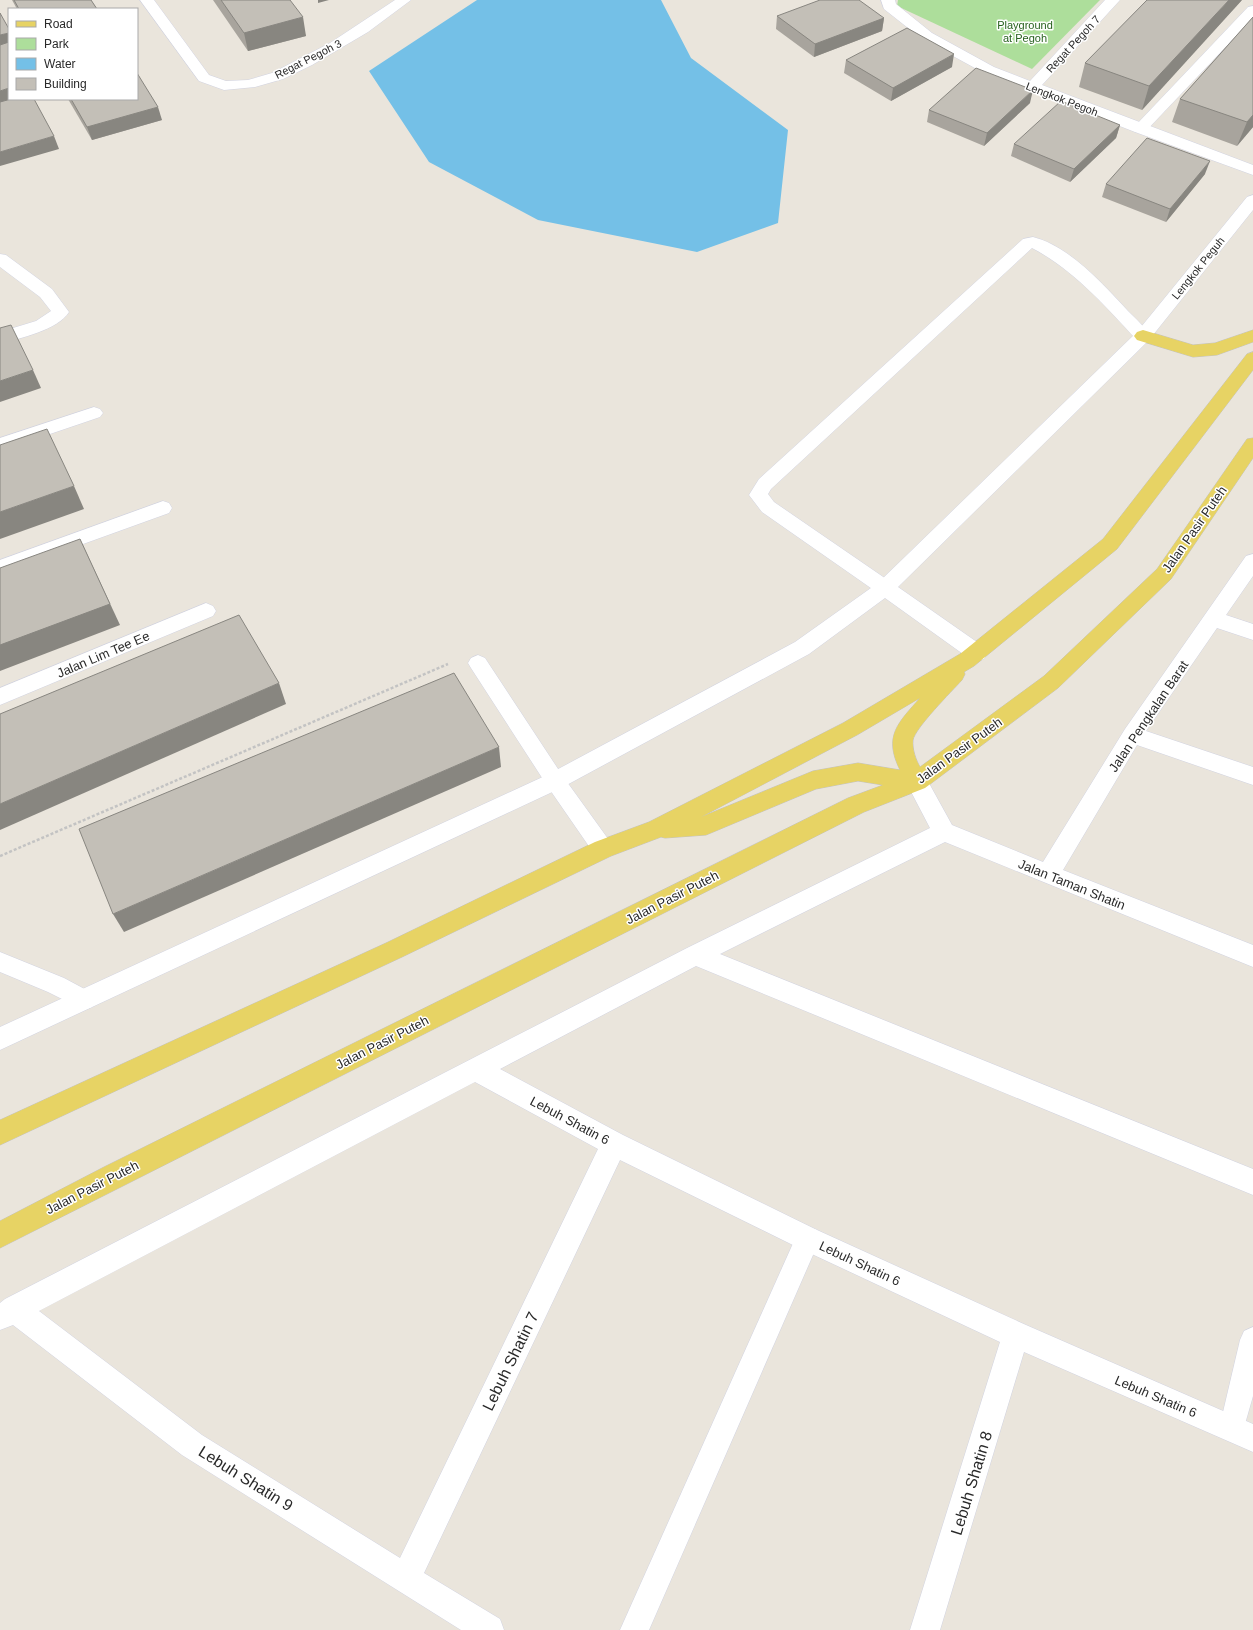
<svg xmlns="http://www.w3.org/2000/svg" width="1253" height="1630" font-family="Arial,sans-serif">
	<rect width="100%" height="100%" fill="#eae5dc"/>
	<polygon fill="#adde9b" points="898,0 1100,0 1032,69 897,6"/>
	<polygon fill="#74c0e7" points="477,0 661,0 691,58 788,130 778,223 697,252 538,220 429,162 369,71"/>
	<g fill="none" stroke-linecap="round" stroke-linejoin="round">
		<defs>
			<g id="service">
				<polygon points="1253,6 1253,18 1145,132 1135,132 1133,129 1135,126 1248,7"/>
				<path d="M1033 237C1069 246 1103 284 1128 311 1136 319 1145 327 1151 336L1149 340 1143 341 1137 340C1105 306 1074 270 1032 248L771 489 768 494 774 502 892 583 894 588 892 593 885 595 878 593 762 512 749 495 759 479 1023 239Z"/>
				<path d="M0 254 6 255 52 289 69 312C58 330 20 338 0 344V332L36 321 51 311 40 297 0 267Z"/>
				<polygon points="163,501 169,503 172,508 169,513 0,574 0,560"/>
				<polygon points="478,655 485,658 562,775 611,843 614,849 611,855 603,858 595,855 548,787 471,668 468,663 471,658"/>
				<polygon points="0,952 64,978 92,993 95,1000 92,1007 84,1010 48,992 0,972"/>
				<polygon points="808,1227 817,1230 820,1239 649,1630 620,1630 799,1230"/>
				<polygon points="1253,1327 1253,1396 1241,1438 1232,1442 1223,1438 1219,1429 1240,1340 1244,1331"/>
			</g>
			<g id="minor">
				<polygon points="140,0 154,0 209,75 226,81 248,80 272,73 330,43 395,0 411,0 368,32 312,65 283,79 255,87 224,90 199,81"/>
				<polygon points="881,0 895,0 896,4 932,33 994,67 1030,81 1105,0 1120,0 1042,85 1253,165 1253,175 1135,132 984,73 922,39 884,9"/>
				<polygon points="1253,195 1253,210 1149,340 898,587 984,647 987,653 984,659 977,661 970,659 885,598 809,654 563,787 0,1050 0,1027 547,775 795,642 878,583 1137,332 1247,197"/>
				<polygon points="94,407 100,409 103,413 100,417 0,451 0,438"/>
				<path d="M1253 554V576L1226 615 1253 624V640L1217 628 1146 731 1253 767V785L1137 745 1063 870 1253 945V967L945 842 720 954 1253 1169V1195L696 966 500 1069 623 1135 817 1230 1026 1325 1253 1424V1452L1024 1352 940 1630H910L1000 1342 799 1248 620 1160 424 1573 500 1619 504 1630H461L182 1455 13 1325 0 1330V1303L5 1299 687 948 930 828 906 782 909 776 917 773 925 776 952 825 1043 862 1125 729 1246 556ZM475 1082 598 1149 400 1558 202 1435 39 1311Z"/>
				<polygon points="206,603 213,606 216,611 213,616 0,705 0,688"/>
			</g>
			<g id="primary">
				<polygon points="1143,330 1193,345 1215,343 1253,330 1253,342 1217,355 1193,357 1137,340 1134,336 1137,332"/>
				<path d="M1253 352V370L1117 549 974 666 964 672 965 674 962 680C952 691 915 728 913 740 912 749 916 760 920 767L1044 676 1157 569 1247 439 1253 438V458L1171 579 1058 688 925 788 864 812 0 1248V1221L104 1167 848 798 883 785 858 781 816 789 706 835 665 838 661 837 611 856 402 957 0 1145V1120L386 943 595 842 649 822 843 723 960 654 1103 539 1247 354ZM920 698C898 723 883 736 900 770L858 763 813 771 701 817 857 735Z"/>
			</g>
		</defs>
		<use href="#service" stroke="#d1d3e1" stroke-width="1"/>
		<use href="#minor" stroke="#d1d3e1" stroke-width="1"/>
		<use href="#primary" stroke="#c3c3c3" stroke-width="1"/>
		<polyline stroke="#c3c3c3" stroke-width="2.5" stroke-dasharray="3 2" stroke-linecap="butt" points="0,856 448,664"/>
		<use href="#service" fill="#fff" fill-rule="evenodd"/>
		<use href="#minor" fill="#fff" fill-rule="evenodd"/>
		<use href="#primary" fill="#e7d364" fill-rule="evenodd"/>
	</g>
	<g fill="#a8a49d">
		<polygon points="12,0 91,0 97,9 17,9"/>
		<polygon points="213,0 290,0 306,36 248,51"/>
		<polygon points="1242,0 1142,110 1079,87 1085,63"/>
		<polygon points="777,16 884,18 882,31 814,57 776,29"/>
		<polygon points="1253,17 1253,127 1237,146 1172,122 1180,99"/>
		<polygon points="846,60 952,67 891,101 844,73"/>
		<polygon points="68,99 137,99 162,120 92,140"/>
		<polygon points="1030,103 984,146 927,122 929,110"/>
		<polygon points="1120,125 1116,138 1070,182 1011,156 1014,144"/>
		<polygon points="1205,174 1166,222 1102,197 1106,184"/>
	</g>
	<g fill="#888680">
		<polygon points="318,0 329,0 318,3"/>
		<polygon points="1229,0 1242,0 1142,110 1149,86"/>
		<polygon points="303,17 306,36 248,51 244,33"/>
		<polygon points="884,18 882,31 814,57 815,44"/>
		<polygon points="9,33 9,47 0,49 0,35"/>
		<polygon points="954,54 952,67 891,101 893,88"/>
		<polygon points="9,88 9,99 22,99 0,105 0,91"/>
		<polygon points="1033,90 1030,103 984,146 987,133"/>
		<polygon points="158,107 162,120 92,140 87,127"/>
		<polygon points="1253,115 1253,127 1237,146 1247,122"/>
		<polygon points="1120,125 1116,138 1070,182 1074,169"/>
		<polygon points="54,136 59,149 0,166 0,152"/>
		<polygon points="1210,161 1205,174 1166,222 1170,209"/>
		<polygon points="33,370 41,388 0,402 0,381"/>
		<polygon points="74,486 84,509 0,539 0,512"/>
		<polygon points="80,539 120,625 0,671 0,645"/>
		<polygon points="279,683 286,704 0,830 0,804"/>
		<polygon points="499,747 501,767 124,932 113,914"/>
	</g>
	<g fill="#c3bfb7" stroke="#888680">
		<polygon points="14,0 91,0 97,9 19,9"/>
		<polygon points="221,0 290,0 303,17 244,33"/>
		<polygon points="820,0 859,0 884,18 815,44 777,16"/>
		<polygon points="1147,0 1229,0 1149,86 1085,63"/>
		<polygon points="0,13 9,29 9,33 0,35"/>
		<polygon points="1253,17 1253,115 1247,122 1180,99"/>
		<polygon points="907,28 954,54 893,88 846,60"/>
		<polygon points="9,42 9,88 0,91 0,45"/>
		<polygon points="976,68 1033,90 987,133 929,110"/>
		<polygon points="137,73 158,107 87,127 71,99 137,99"/>
		<polygon points="11,99 34,99 54,136 0,152 0,102"/>
		<polygon points="1061,101 1120,125 1074,169 1014,144"/>
		<polygon points="1147,138 1210,161 1170,209 1106,184"/>
		<polygon points="11,325 33,370 0,381 0,328"/>
		<polygon points="47,429 74,486 0,512 0,445"/>
		<polygon points="80,539 110,604 0,645 0,568"/>
		<polygon points="239,615 279,683 0,804 0,714"/>
		<polygon points="454,673 499,747 113,914 79,829"/>
	</g>
	<g text-anchor="middle" stroke-width="3" stroke-linejoin="round" paint-order="stroke">
		<g font-size="11" fill="#27611e" stroke="#fff">
			<text x="1025" y="29">Playground<tspan x="1025" dy="13">at Pegoh</tspan></text>
		</g>
		<g font-size="11" fill="#292929" stroke="#fff">
			<text transform="translate(1073 44) rotate(-47)" y="4">Regat Pegoh 7</text>
			<text transform="translate(308 59) rotate(-27)" y="4">Regat Pegoh 3</text>
			<text transform="translate(1062 99) rotate(21)" y="4">Lengkok Pegoh</text>
			<text transform="translate(1198 268) rotate(-51)" y="4">Lengkok Peguh</text>
		</g>
		<g font-size="13" fill="#292929" stroke="#fff">
			<text transform="translate(1194 529) rotate(-55)" y="5">Jalan Pasir Puteh</text>
			<text transform="translate(103 654) rotate(-23)" y="5">Jalan Lim Tee Ee</text>
			<text transform="translate(1148 716) rotate(-56)" y="5">Jalan Pengkalan Barat</text>
			<text transform="translate(959 750) rotate(-36)" y="5">Jalan Pasir Puteh</text>
			<text transform="translate(1072 884) rotate(22)" y="5">Jalan Taman Shatin</text>
			<text transform="translate(672 897) rotate(-27)" y="5">Jalan Pasir Puteh</text>
			<text transform="translate(382 1042) rotate(-27)" y="5">Jalan Pasir Puteh</text>
			<text transform="translate(570 1120) rotate(28)" y="5">Lebuh Shatin 6</text>
			<text transform="translate(92 1187) rotate(-27)" y="5">Jalan Pasir Puteh</text>
			<text transform="translate(860 1263) rotate(25)" y="5">Lebuh Shatin 6</text>
			<text transform="translate(1156 1396) rotate(23)" y="5">Lebuh Shatin 6</text>
		</g>
		<g font-size="16" fill="#292929" stroke="#fff">
			<text transform="translate(510 1361) rotate(-64)" y="6">Lebuh Shatin 7</text>
			<text transform="translate(246 1478) rotate(32)" y="6">Lebuh Shatin 9</text>
			<text transform="translate(971 1483) rotate(-73)" y="6">Lebuh Shatin 8</text>
		</g>
	</g>
	<rect x="8" y="8" width="130" height="92" fill="#ffffff" stroke="#a9a9a9"/>
	<rect x="16" y="21" width="20" height="6" fill="#e7d364" stroke="#a9a9a9"/>
	<text x="44" y="28" font-size="12" fill="#292929">Road</text>
	<rect x="16" y="38" width="20" height="12" fill="#adde9b" stroke="#a9a9a9"/>
	<text x="44" y="48" font-size="12" fill="#292929">Park</text>
	<rect x="16" y="58" width="20" height="12" fill="#74c0e7" stroke="#a9a9a9"/>
	<text x="44" y="68" font-size="12" fill="#292929">Water</text>
	<rect x="16" y="78" width="20" height="12" fill="#c3bfb7" stroke="#a9a9a9"/>
	<text x="44" y="88" font-size="12" fill="#292929">Building</text>
</svg>
